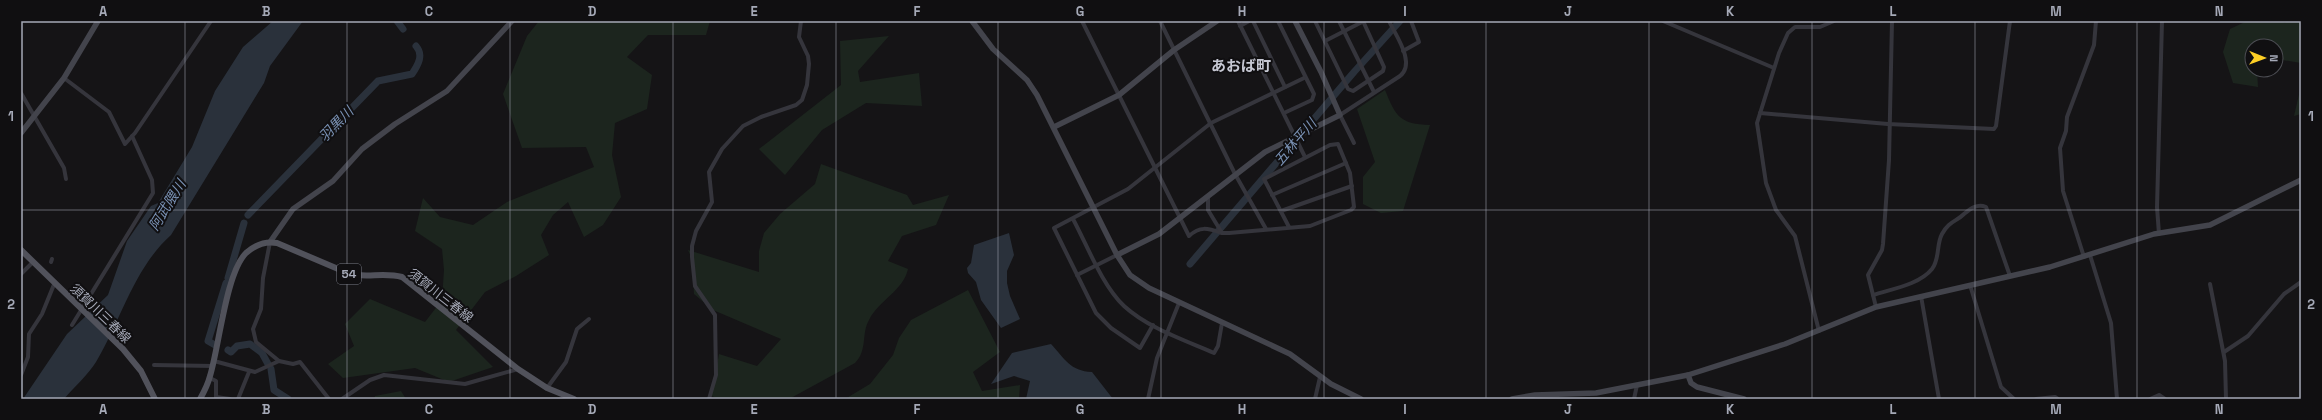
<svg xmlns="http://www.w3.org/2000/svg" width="2322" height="420" font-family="'Space Grotesk','Noto Sans JP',sans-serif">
	<rect width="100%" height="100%" fill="#151416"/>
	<g fill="#1c251e">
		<polygon points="539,21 710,21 706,35 648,35 627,57 652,75 647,109 615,123 612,155 621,197 603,225 584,237 568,202 553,215 541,235 549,255 516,276 485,292 456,330 493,367 449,382 415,368 343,378 328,364 354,346 345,324 370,299 425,322 442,300 444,270 442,249 415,231 423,198 440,217 473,225 507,202 594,167 586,147 522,148 503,94 527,36"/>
		<polygon points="2247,21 2281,21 2285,23 2287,21 2301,21 2301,63 2276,59 2276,46 2252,46 2252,70 2257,70 2258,87 2233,83 2223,52 2230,29"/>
		<polygon points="889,36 858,71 860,82 919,73 922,106 866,103 822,130 785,175 759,149 841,85 840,41"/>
		<polygon points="2301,86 2301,114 2294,116"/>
		<path d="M1385 90C1396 117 1400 124 1430 125L1403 211 1381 213 1363 204V177L1375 162 1357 109Z"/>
		<path d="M821 164 907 195 913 205 949 195 936 225 902 236 888 261 908 269C903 291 879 300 869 320 861 334 868 350 855 363L789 399H720L711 396 719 354 757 366 781 339 713 310 694 294 692 259 688 250 759 272V251L764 233 780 214 815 184Z"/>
		<polygon points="968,290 1000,352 973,372 982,391 1020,385 1019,399 845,399 870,384 893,355 899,338 911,320"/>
		<polygon points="401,391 406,399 374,399 375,396"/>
	</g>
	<g fill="#2a313b">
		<path d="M273 21H303L270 66 264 83 171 235C134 268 121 320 96 362 88 375 74 387 64 399H23L67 334 108 295 127 241 151 206 158 203 192 147 215 91 243 47Z"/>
		<polygon points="1009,233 1014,255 1007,271 1007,283 1010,296 1020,319 1001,328 981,300 976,282 968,273 967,268 971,263 974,245"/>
		<path d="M1051 344C1065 359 1070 371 1092 372L1113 399H1026L1030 381 1014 376 991 384 1012 353Z"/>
	</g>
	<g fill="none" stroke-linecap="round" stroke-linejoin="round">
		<g stroke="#2a313b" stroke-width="7">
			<polyline points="397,21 403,29"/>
			<path d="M248 215 378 81 412 74C418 65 424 55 416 46"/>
			<polyline points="1190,264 1354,72 1400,21"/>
			<polyline points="228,278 244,223"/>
			<polyline points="215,345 208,341 226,283"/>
			<polyline points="228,350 231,352 237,346 250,344 262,353 268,364"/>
			<polyline points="271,369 274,390 288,399"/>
		</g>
		<g stroke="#35353c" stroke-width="4">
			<path d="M1082 21 1189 236C1200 226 1207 228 1222 233"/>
			<polyline points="1160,21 1235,174 1266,229"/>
			<polyline points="1238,21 1305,157"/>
			<polyline points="1253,21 1285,87"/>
			<polyline points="1278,21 1314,94 1312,100 1284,113"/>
			<polyline points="1315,21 1348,89 1353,91 1383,71 1384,67 1363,21"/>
			<polyline points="1339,21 1374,92"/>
			<polyline points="1663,21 1774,68"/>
			<polyline points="1240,26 1249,21"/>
			<polyline points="1325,41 1364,21"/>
			<polyline points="1403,51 1419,42 1411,21"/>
			<polyline points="64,78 109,112 125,144 135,133 211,21"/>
			<polyline points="21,93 64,168 66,179"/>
			<polyline points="1760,113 1888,124 1994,129 1996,126 2010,21"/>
			<path d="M1354 143 1340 115 1400 76C1416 63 1396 36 1389 21"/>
			<polyline points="1272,195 1346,163"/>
			<polyline points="1208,197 1208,210 1222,233 1229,233 1310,226 1351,210 1354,207 1350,173 1338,144 1330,145 1264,179 1289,227"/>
			<polyline points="1281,211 1352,186"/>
			<path d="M1073 219C1087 245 1102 285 1124 306 1148 328 1184 340 1214 353L1218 346 1222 323"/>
			<polyline points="2159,234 2157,207 2162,21"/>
			<polyline points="270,242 263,278 261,309 253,329 256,342 279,361"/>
			<polyline points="2090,255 2111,323 2117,399"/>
			<polyline points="2084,257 2063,191 2060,148 2066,131 2067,117 2094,45 2096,21"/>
			<polyline points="51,262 52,259"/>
			<polyline points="21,274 33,262"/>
			<polyline points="1077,275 1117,255"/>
			<polyline points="2210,284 2225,361 2226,399"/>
			<polyline points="1970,285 2001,387 2014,399"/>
			<path d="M1873 295C1891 289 1919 285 1932 269 1940 259 1936 245 1942 234 1949 221 1956 222 1964 214 1970 209 1977 203 1986 207L2010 276"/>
			<polyline points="1921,296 1939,399"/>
			<polyline points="1876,307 1868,275 1882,250 1883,244 1889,160 1892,21"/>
			<polyline points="72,325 153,193 152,180 132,136"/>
			<polyline points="1153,325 1140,348 1111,328 1096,313 1054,228 1128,189 1211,123 1304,78"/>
			<polyline points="1819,331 1795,236 1776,210 1766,183 1757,123 1779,53 1788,33 1795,27 1820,27 1834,21"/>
			<polyline points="2224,352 2248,336 2284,294 2301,282"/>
			<polyline points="214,361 255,372 279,361 293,364 300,362 329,399"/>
			<polyline points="154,365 213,366"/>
			<polyline points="21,375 28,357 29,334 42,314 55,282"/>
			<polyline points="210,378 216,381 216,399"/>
			<polyline points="547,388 566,362 577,329 589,319"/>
			<polyline points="216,397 230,399"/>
			<polyline points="238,399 249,372"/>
			<polyline points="342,399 370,380 384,375 465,384 518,369"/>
			<polyline points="709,399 716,375 715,315 695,286 692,257 692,246 696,231 712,202 709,172 722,149 743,126 761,117 796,105 802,100 807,85 809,64 808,56 799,37 801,21"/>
			<polyline points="1148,399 1157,358 1179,303"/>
			<polyline points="1315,399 1320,377"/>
			<polyline points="1634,399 1637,385"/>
			<polyline points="2036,399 2055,397 2058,399"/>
			<polyline points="2150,399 2159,395 2165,399"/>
		</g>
		<g stroke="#43444c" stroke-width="5.5">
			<polyline points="972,21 993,49 1027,80 1037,95 1117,255 1130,275 1149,288 1290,354 1331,384 1361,399"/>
			<polyline points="1054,127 1119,95 1174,50 1217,21"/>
			<polyline points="21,133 64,78 98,21"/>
			<polyline points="270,242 293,209 333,181 362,149 395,124 447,91 512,21"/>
			<polyline points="1117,255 1159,234 1265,152 1340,115 1321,72 1295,21"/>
			<polyline points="1688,375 1691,383 1697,387 1744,399"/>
			<polyline points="1512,399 1535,395 1596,393 1688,375 1785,344 1876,307 2050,267 2154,234 2210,225 2301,180"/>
		</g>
		<g stroke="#51525b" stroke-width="6">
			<polyline points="21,250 123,349 141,371 155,399"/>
			<path d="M200 399C204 392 208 384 210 376 219 347 226 273 246 253 255 245 266 241 277 243L350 274C367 278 385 272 402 277L518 369 547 388 574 399"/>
		</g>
	</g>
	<path fill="none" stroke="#a5a9b7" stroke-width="1" stroke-opacity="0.55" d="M185 21V399M347 21V399M510 21V399M673 21V399M836 21V399M998 21V399M1161 21V399M1324 21V399M1486 21V399M1649 21V399M1812 21V399M1975 21V399M2137 21V399M21 210H2301"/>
	<g text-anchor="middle" stroke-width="4" stroke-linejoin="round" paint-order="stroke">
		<rect fill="#100f11" stroke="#787b85" stroke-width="1" x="337" y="264" width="24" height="20" rx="3"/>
		<g font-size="12" font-weight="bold" fill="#a5a9b7">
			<text x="349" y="278">54</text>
		</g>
		<g font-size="13" fill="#a5a9b7" stroke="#100f11">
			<text transform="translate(441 295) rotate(38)" y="5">須賀川三春線</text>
			<text transform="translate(101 313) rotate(44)" y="5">須賀川三春線</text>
		</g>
		<g font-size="14" font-style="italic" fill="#7a92b5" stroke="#100f11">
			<text transform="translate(336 124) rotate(-46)" y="5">羽黒川</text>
			<text transform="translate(1295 142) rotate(-49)" y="5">五林平川</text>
			<text transform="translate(167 205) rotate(-58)" y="5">阿武隈川</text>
		</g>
		<g font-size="15" font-weight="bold" fill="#c6c8d3" stroke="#100f11">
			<text x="1241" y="71">あおば町</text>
		</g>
	</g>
	<rect width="2322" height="420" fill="none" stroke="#100f11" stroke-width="44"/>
	<g transform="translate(2264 58) rotate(91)"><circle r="19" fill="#100f11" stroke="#4c4d53"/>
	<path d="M0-3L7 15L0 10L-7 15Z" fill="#fdcf25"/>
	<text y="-6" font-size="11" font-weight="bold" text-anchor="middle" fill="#a5a9b7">N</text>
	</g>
	<rect x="22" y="22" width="2278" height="376" fill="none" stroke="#a5a9b7" stroke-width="1.5"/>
	<g font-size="13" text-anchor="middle" font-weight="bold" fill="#a5a9b7">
		<text x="103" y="16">A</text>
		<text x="266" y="16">B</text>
		<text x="429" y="16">C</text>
		<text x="592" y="16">D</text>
		<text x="754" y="16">E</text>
		<text x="917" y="16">F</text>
		<text x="1080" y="16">G</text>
		<text x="1242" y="16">H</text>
		<text x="1405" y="16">I</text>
		<text x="1568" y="16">J</text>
		<text x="1730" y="16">K</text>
		<text x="1893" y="16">L</text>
		<text x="2056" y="16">M</text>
		<text x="2219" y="16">N</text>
		<text x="11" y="121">1</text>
		<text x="2311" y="121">1</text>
		<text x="11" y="309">2</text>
		<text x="2311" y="309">2</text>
		<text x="103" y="414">A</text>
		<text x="266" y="414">B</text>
		<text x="429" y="414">C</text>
		<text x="592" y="414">D</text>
		<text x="754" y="414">E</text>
		<text x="917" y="414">F</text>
		<text x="1080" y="414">G</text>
		<text x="1242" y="414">H</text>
		<text x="1405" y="414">I</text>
		<text x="1568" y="414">J</text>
		<text x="1730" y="414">K</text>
		<text x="1893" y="414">L</text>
		<text x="2056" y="414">M</text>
		<text x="2219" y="414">N</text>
	</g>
</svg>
